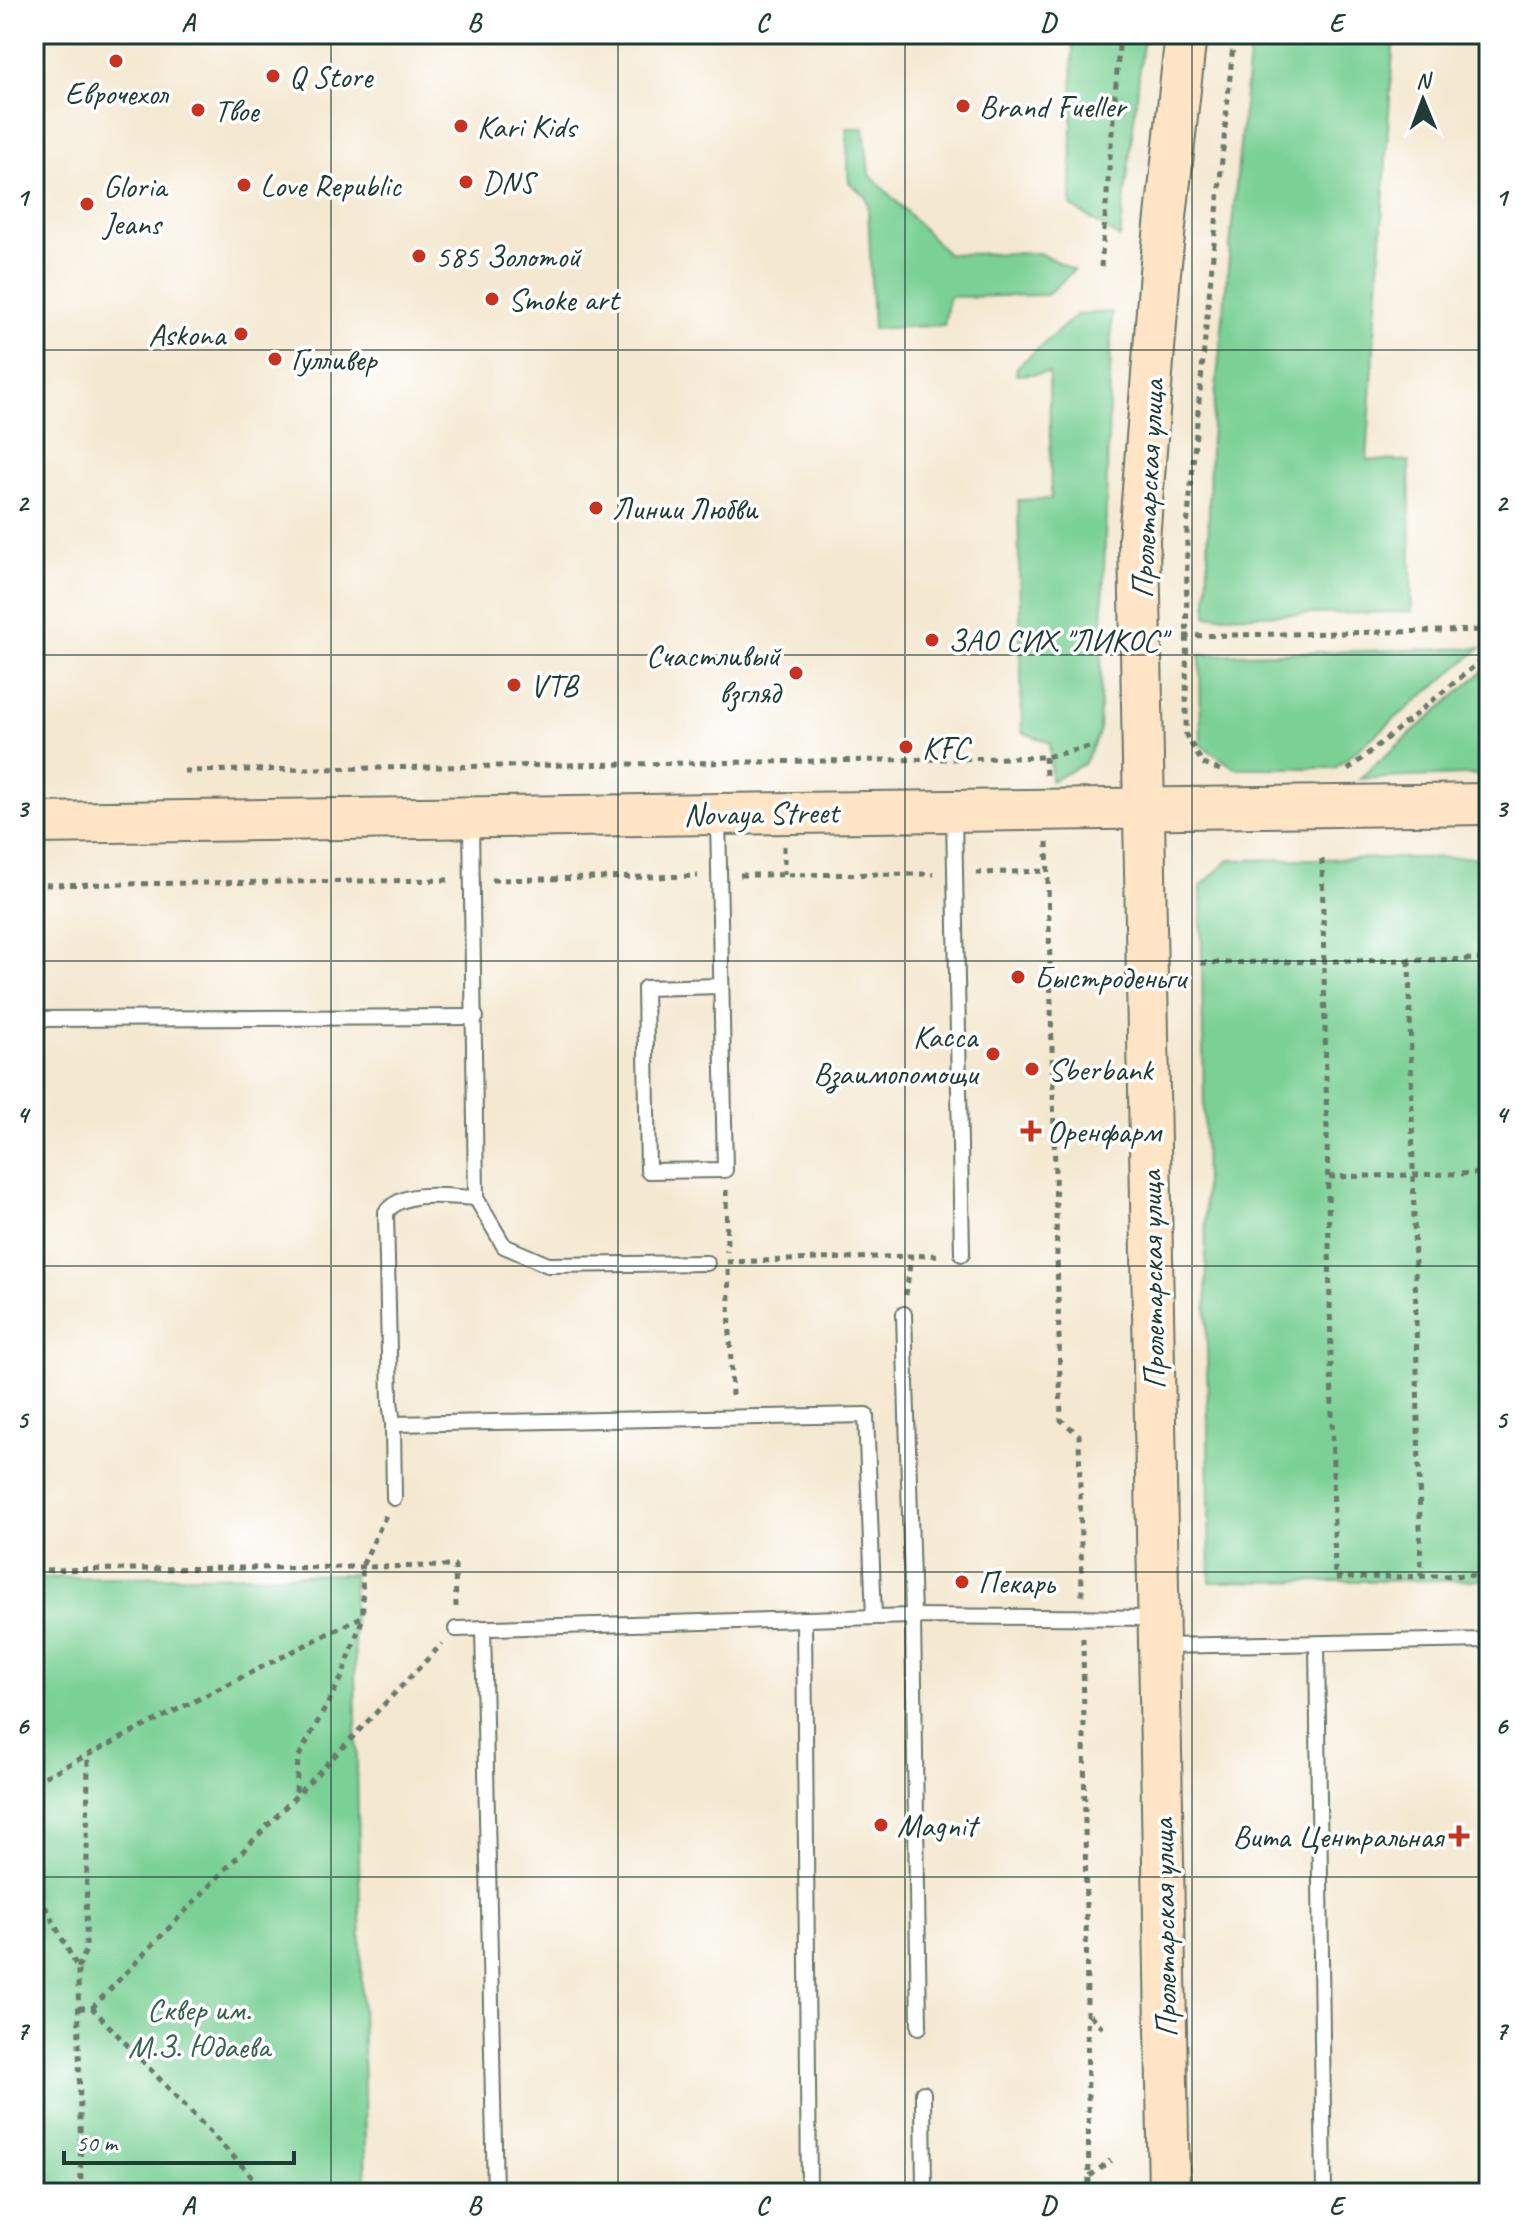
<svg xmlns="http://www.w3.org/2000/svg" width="1523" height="2227" font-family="Caveat,sans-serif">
	<rect width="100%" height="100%" fill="#fff"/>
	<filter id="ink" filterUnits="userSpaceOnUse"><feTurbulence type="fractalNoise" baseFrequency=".0125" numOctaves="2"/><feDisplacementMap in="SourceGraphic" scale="16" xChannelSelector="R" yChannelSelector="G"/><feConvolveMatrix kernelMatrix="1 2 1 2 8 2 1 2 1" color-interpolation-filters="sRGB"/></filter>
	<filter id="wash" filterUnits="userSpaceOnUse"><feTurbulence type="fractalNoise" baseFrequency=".006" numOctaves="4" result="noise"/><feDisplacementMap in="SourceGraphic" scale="32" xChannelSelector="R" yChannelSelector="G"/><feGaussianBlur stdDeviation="1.8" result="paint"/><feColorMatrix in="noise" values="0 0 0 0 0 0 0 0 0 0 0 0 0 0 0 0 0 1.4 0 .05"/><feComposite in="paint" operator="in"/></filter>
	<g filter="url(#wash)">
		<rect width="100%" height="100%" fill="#f4e8d0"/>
		<g fill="#7ad095" stroke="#4c8664" stroke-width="2">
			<polygon points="1073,34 1144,34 1120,238 1071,206"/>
			<polygon points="1251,34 1394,34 1367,460 1409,461 1412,612 1207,616 1210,449"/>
			<polygon points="846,128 864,128 869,174 948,254 1039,253 1074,270 1047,295 949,297 944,325 873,329 868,205 865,196 849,182"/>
			<polygon points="1112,312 1099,733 1084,764 1051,781 1050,743 1022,732 1018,500 1051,499 1049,373 1016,375 1017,367 1078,314"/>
			<polygon points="1481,648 1335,768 1235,768 1201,745 1200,655"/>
			<polygon points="1489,666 1489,774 1359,779"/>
			<polygon points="1489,857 1489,1580 1210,1582 1201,886 1229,860"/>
			<polygon points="353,1574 366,2193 34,2193 34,1578"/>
		</g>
	</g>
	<g filter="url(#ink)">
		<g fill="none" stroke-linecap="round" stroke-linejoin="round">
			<defs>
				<g id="lane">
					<polyline points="954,815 962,1254"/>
					<path d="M718 818C720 935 723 1053 725 1170L648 1171 645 988 721 986"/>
					<path d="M471 821 476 1198C447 1197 406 1188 386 1212L390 1401 393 1424 866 1415 874 1617"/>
					<polyline points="34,1019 476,1017"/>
					<polyline points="476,1198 504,1246 548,1265 707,1263"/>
					<polyline points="904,1314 913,1616 919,2027"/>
					<polyline points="393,1424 394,1498"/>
					<polyline points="804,1619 809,2193"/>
					<polyline points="483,1628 495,2193"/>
					<polyline points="456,1629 913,1616 1156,1618"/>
					<polyline points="1317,1644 1324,2193"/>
					<polyline points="1162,1646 1489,1640"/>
					<polyline points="923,2093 924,2193"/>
				</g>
				<g id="secondary">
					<polyline points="34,823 1489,804"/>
					<polyline points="1169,2193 1139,540 1160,272 1186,34"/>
				</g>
			</defs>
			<use href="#lane" stroke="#6a796b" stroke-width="18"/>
			<use href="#secondary" stroke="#6a796b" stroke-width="44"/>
			<g stroke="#6a796b" stroke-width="5" stroke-dasharray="6 6" stroke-linecap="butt">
				<polyline points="1101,267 1120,34"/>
				<polyline points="1184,636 1489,630"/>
				<polyline points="1045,757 1046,776"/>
				<polyline points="1220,770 1203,764 1186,735 1187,527 1234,34"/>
				<polyline points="1348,770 1489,654"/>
				<polyline points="184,771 1009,758 1045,757 1090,747"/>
				<polyline points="1047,842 1061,1420 1079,1435 1082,1596"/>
				<polyline points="784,846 784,875"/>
				<polyline points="1322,859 1335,1578 1489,1575"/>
				<polyline points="976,873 1047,871"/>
				<polyline points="740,875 934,874"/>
				<polyline points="492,880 698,876"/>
				<polyline points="34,885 450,880"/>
				<polyline points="1409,960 1421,1576"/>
				<polyline points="1201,963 1489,959"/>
				<polyline points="1329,1177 1489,1173"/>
				<polyline points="726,1190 727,1252"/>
				<polyline points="727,1262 941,1255"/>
				<polyline points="728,1270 732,1396"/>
				<polyline points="906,1295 911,1256"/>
				<polyline points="34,1570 455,1566 456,1608"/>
				<polyline points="1083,1638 1089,2193"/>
				<polyline points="34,1782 363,1616 362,1566 386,1515"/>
				<polyline points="296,1792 298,1758 342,1677 363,1617"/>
				<polyline points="34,1885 78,1969 81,2193"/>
				<polyline points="78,1968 86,1950 88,1755"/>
				<polyline points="79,2008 92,2008 268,2193"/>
				<polyline points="92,2008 442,1644"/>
				<polyline points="1090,2015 1107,2032"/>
				<polyline points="1090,2176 1111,2160"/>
			</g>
			<use href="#lane" stroke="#fff" stroke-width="14"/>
			<use href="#secondary" stroke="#ffe4c6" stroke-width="40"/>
		</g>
	</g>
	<path fill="none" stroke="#1f3d34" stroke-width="2" stroke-opacity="0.55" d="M331 34V2193M618 34V2193M905 34V2193M1192 34V2193M34 350H1489M34 655H1489M34 961H1489M34 1266H1489M34 1572H1489M34 1877H1489"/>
	<g fill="#c8321e" stroke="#fff" stroke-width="3">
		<circle cx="116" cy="61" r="8"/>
		<circle cx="273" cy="76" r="8"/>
		<circle cx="963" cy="106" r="8"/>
		<circle cx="198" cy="110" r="8"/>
		<circle cx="461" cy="126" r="8"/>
		<circle cx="466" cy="182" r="8"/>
		<circle cx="244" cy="185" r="8"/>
		<circle cx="87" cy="204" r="8"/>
		<circle cx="419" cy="256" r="8"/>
		<circle cx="492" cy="299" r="8"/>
		<circle cx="241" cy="334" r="8"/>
		<circle cx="275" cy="359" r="8"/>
		<circle cx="596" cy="508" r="8"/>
		<circle cx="932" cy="640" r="8"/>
		<circle cx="796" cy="673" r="8"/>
		<circle cx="514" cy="685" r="8"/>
		<circle cx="906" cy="747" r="8"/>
		<circle cx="1018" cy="977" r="8"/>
		<circle cx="993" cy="1054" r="8"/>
		<circle cx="1032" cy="1069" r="8"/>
		<path d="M1027 1119h8v8h8v8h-8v8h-8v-8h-8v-8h8z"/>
		<circle cx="962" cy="1582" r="8"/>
		<circle cx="881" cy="1825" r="8"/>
		<path d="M1455 1824h8v8h8v8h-8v8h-8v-8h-8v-8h8z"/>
	</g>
	<g text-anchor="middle" stroke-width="7" stroke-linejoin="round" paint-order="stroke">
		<g font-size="32" fill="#1f3d34" stroke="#fff" text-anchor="start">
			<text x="289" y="87">Q Store</text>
			<text x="116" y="104" text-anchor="middle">Еврочехол</text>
			<text x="979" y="117">Brand Fueller</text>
			<text x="214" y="121">Твое</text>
			<text x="477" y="137">Kari Kids</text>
			<text x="482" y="193">DNS</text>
			<text x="260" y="196">Love Republic</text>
			<text x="103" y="197">Gloria<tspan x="103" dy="37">Jeans</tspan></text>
			<text x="435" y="267">585 Золотой</text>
			<text x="508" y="310">Smoke art</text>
			<text x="225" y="345" text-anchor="end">Askona</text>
			<text x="291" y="370">Гулливер</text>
			<text x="612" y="519">Линии Любви</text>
			<text x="948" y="651">ЗАО СИХ "ЛИКОС"</text>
			<text x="780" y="666" text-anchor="end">Счастливый<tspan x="780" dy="37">взгляд</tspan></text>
			<text x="530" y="696">VTB</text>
			<text x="922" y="758">KFC</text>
			<text x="1034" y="988">Быстроденьги</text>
			<text x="977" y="1047" text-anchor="end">Касса<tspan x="977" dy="37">Взаимопомощи</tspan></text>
			<text x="1048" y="1080">Sberbank</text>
			<text x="1047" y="1142">Оренфарм</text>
			<text x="978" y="1593">Пекарь</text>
			<text x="897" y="1836">Magnit</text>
			<text x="1443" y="1847" text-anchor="end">Вита Центральная</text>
		</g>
		<g font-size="32" fill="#1f3d34" stroke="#fff">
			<text transform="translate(1147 489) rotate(-87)" y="11">Пролетарская улица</text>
			<text transform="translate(761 813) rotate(-1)" y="11">Novaya Street</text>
			<text transform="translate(1152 1280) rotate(-91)" y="11">Пролетарская улица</text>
			<text transform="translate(1164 1928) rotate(-91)" y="11">Пролетарская улица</text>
		</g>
		<g font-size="32" fill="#36624c" stroke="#fff">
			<text x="199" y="2020">Сквер им.<tspan x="199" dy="37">М.З. Юдаева</tspan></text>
		</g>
	</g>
	<rect width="1523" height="2227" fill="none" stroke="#fff" stroke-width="88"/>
	<g transform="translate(1423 100) rotate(359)" stroke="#ffffff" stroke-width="6" paint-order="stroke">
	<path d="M0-6L14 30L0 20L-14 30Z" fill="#1f3d34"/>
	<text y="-12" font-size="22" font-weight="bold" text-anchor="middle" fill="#1f3d34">N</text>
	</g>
	<path d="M64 2151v12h230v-12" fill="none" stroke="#1f3d34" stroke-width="4"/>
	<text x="76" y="2151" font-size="24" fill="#1f3d34" stroke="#ffffff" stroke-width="6" paint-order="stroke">50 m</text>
	<rect x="44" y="44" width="1435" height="2139" fill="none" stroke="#1f3d34" stroke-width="3"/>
	<g font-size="26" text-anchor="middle" font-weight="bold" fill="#1f3d34">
		<text x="188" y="31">A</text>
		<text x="474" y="31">B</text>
		<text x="762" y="31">C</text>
		<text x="1048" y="31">D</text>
		<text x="1336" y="31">E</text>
		<text x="22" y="206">1</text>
		<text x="1501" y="206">1</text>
		<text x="22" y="511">2</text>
		<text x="1501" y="511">2</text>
		<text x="22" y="817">3</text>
		<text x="1501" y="817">3</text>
		<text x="22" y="1123">4</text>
		<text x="1501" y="1123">4</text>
		<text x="22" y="1428">5</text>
		<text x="1501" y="1428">5</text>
		<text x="22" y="1734">6</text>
		<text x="1501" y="1734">6</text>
		<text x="22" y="2039">7</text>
		<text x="1501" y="2039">7</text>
		<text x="188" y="2214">A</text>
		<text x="474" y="2214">B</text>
		<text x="762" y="2214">C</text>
		<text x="1048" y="2214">D</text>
		<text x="1336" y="2214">E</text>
	</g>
</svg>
